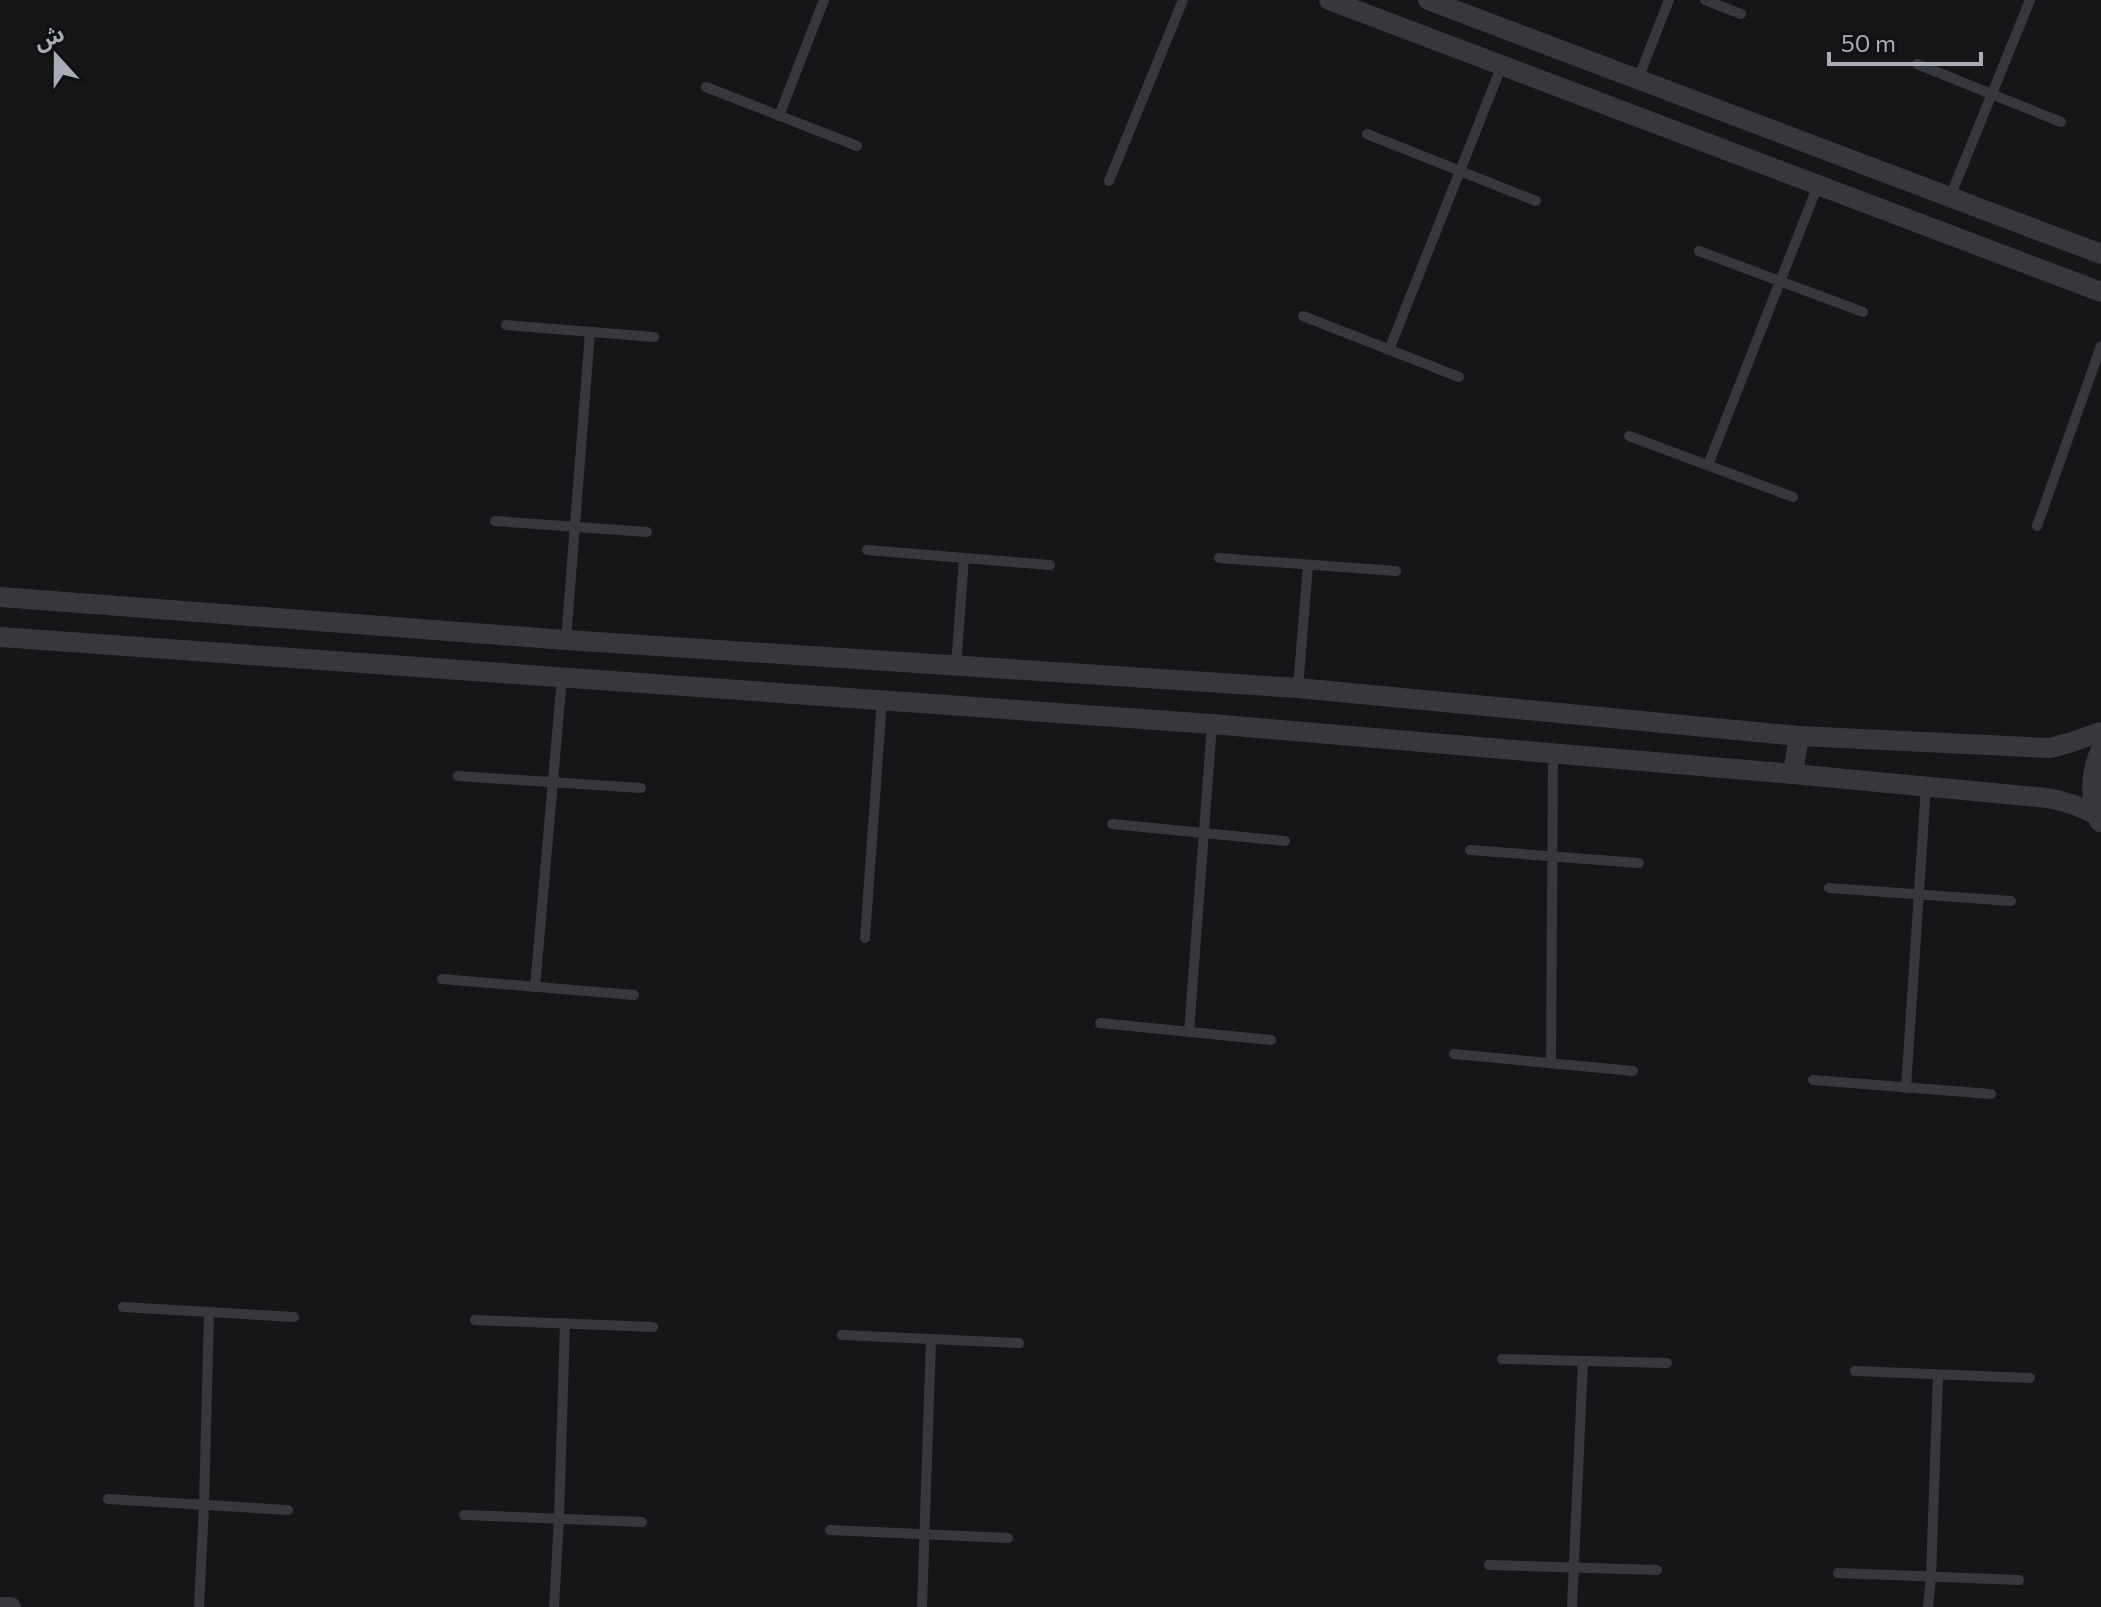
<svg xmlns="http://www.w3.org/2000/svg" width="2101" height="1607" font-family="Commissioner,'Noto Sans Arabic',sans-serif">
	<rect width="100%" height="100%" fill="#161618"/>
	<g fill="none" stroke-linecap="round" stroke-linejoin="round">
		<g stroke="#37383d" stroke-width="10">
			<polyline points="1705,0 1741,14"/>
			<polyline points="1917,64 2061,122"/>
			<polyline points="1638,79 1669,0"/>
			<polyline points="706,87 857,146"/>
			<polyline points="779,116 824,0"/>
			<polyline points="1367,134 1536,201"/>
			<polyline points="1109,181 1183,0"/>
			<polyline points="1950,197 2030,0"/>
			<polyline points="1699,251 1863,312"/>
			<polyline points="1303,316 1459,377"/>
			<polyline points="506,325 654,337"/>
			<polyline points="1389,350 1502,65"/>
			<polyline points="1629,436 1793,497"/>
			<polyline points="1708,465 1818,185"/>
			<polyline points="495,521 647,532"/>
			<polyline points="2037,526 2101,346"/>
			<polyline points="867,550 1050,565"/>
			<polyline points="1219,558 1396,571"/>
			<polyline points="566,640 590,332"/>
			<polyline points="956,666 964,558"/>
			<polyline points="1298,688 1308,565"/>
			<polyline points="458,776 641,788"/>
			<polyline points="1112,824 1285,841"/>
			<polyline points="1470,850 1639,863"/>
			<polyline points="1829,888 2011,901"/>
			<polyline points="865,938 882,700"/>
			<polyline points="442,979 634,995"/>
			<polyline points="535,987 562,677"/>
			<polyline points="1100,1023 1271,1040"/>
			<polyline points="1189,1032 1212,724"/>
			<polyline points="1454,1054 1633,1071"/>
			<polyline points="1551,1063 1553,755"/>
			<polyline points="1813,1080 1991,1094"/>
			<polyline points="1906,1088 1926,786"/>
			<polyline points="123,1307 294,1317"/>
			<polyline points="475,1320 653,1327"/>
			<polyline points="842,1335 1019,1343"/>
			<polyline points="1502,1359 1667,1363"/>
			<polyline points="1855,1371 2030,1378"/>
			<polyline points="108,1499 288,1510"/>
			<polyline points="464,1515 642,1522"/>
			<polyline points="830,1530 1008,1538"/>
			<polyline points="1489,1565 1657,1570"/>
			<polyline points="1838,1573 2019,1580"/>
			<polyline points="199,1607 204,1505 209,1312"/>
			<polyline points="554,1607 559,1519 565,1323"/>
			<polyline points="922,1607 931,1339"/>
			<polyline points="1572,1607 1583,1361"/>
			<polyline points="1928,1607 1931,1577 1938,1375"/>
		</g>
		<g stroke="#37383d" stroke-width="20">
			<polyline points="1329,0 2101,292"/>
			<polyline points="1428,0 2101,254"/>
			<polyline points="0,597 566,640 1298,688 1799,736 2050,748 2072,742 2101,732"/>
			<path d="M0 637 1212 724 1793 774 2048 798C2065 801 2081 807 2097 815"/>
			<polyline points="1793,774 1799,736"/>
			<path d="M2100 822C2089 799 2090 772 2101 749"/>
			<polyline points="0,1607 11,1607"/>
		</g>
	</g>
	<g transform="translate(56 56) rotate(339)" stroke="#111113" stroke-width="6" paint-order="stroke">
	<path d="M0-6L14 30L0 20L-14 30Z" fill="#a9adb7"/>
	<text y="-12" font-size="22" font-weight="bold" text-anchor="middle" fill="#a9adb7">ش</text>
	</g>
	<path d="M1829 52v12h152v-12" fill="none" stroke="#a9adb7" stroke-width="4"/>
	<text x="1841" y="52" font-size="24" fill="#a9adb7" stroke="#111113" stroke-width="6" paint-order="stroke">50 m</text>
</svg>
